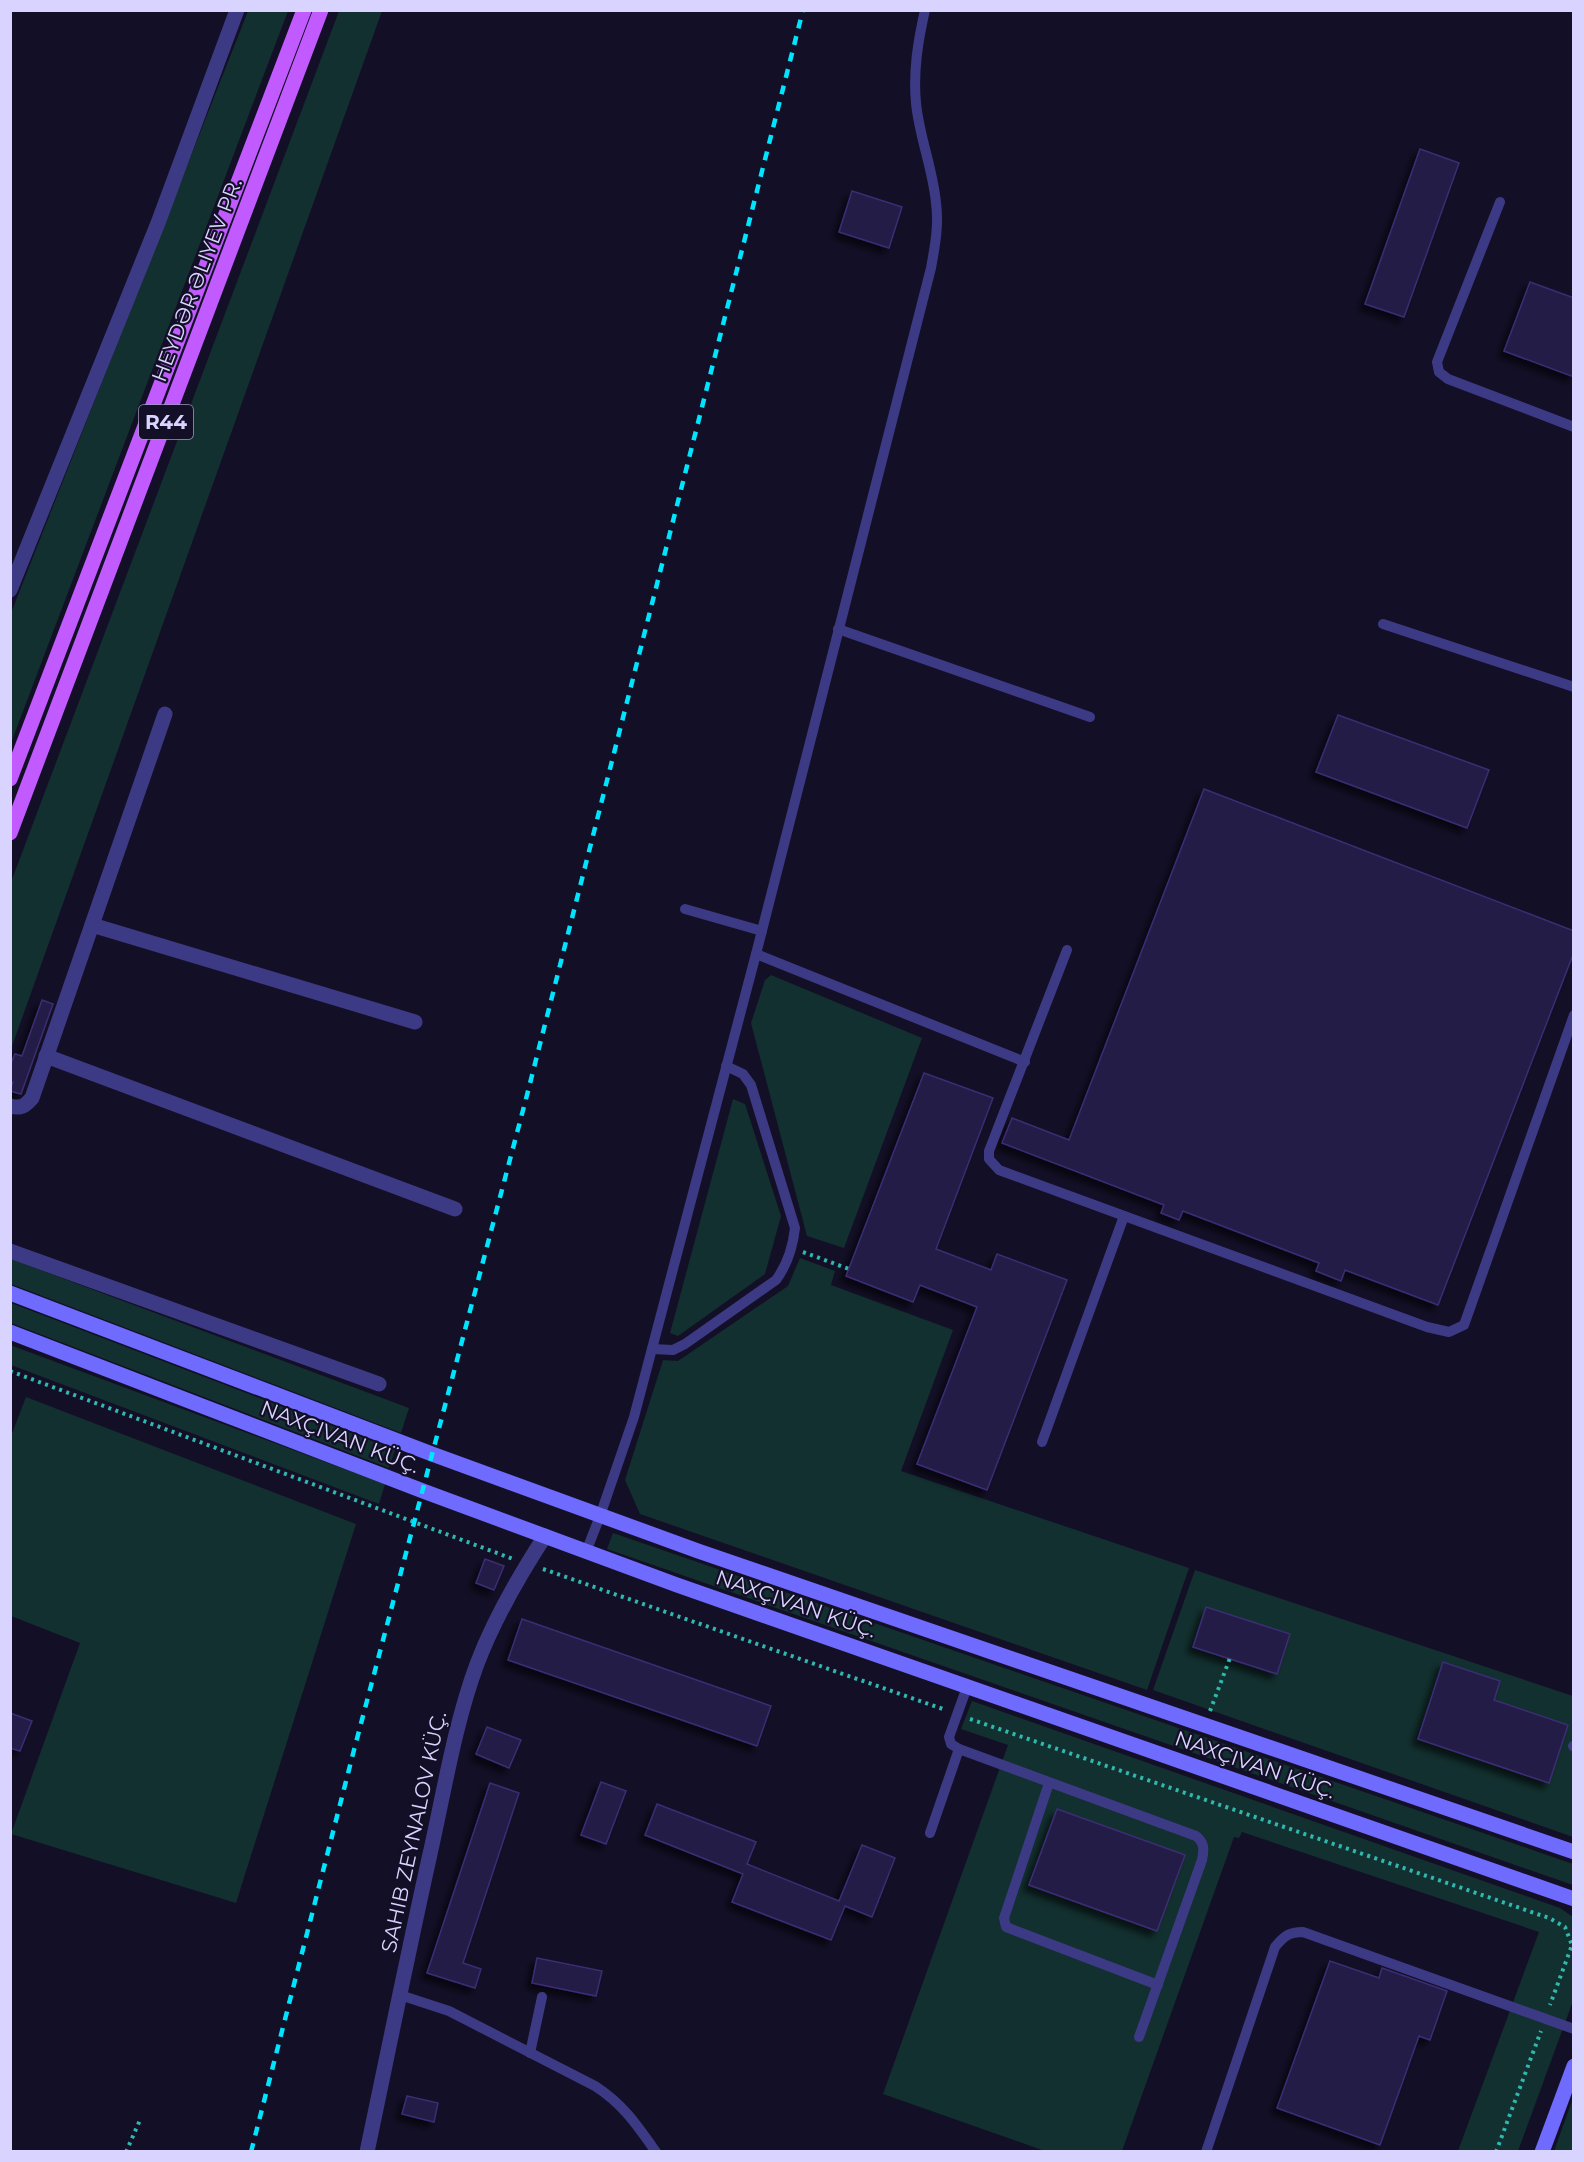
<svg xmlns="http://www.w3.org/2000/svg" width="1584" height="2162" font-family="Montserrat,sans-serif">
	<defs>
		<filter id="shadow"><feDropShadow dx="-5.5" dy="5.5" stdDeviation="3" flood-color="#0009"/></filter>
	</defs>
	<rect width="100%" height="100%" fill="#130f26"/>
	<g fill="#12302f">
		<polygon points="248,11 288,11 11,743 11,613"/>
		<polygon points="339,11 382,11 11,1049 11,882"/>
		<polygon points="771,975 922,1038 844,1248 807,1236 751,1023 765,980"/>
		<polygon points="733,1099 745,1104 781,1216 765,1274 678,1336 670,1333"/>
		<polygon points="800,1258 835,1271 831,1285 953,1330 901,1471 1189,1568 1147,1690 640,1514 625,1480 663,1360 678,1361 788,1286"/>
		<polygon points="11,1259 409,1408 401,1433 11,1284"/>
		<polygon points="11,1303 395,1450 389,1468 11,1323"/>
		<polygon points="10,1345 385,1484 379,1504 11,1365"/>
		<polygon points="26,1397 356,1524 236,1903 11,1834 80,1643 11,1616 11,1436"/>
		<polygon points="613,1533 1573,1864 1573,1885 607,1549"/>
		<polygon points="1195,1570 1573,1696 1573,1837 1153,1690"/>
		<polygon points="972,1701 1560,1908 1573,1917 1573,2001 1518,2151 1458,2151 1539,1932 1242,1832 1239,1838 1234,1837 1122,2151 1045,2151 883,2094 1008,1745 961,1729"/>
		<polygon points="1573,2098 1573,2151 1554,2151"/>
	</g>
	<g fill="#241b47" stroke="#3b2d73" stroke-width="1.5" filter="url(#shadow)">
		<polygon points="1420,149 1459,163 1404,317 1365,304"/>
		<polygon points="852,191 902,207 889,248 839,232"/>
		<polygon points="1530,282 1574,298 1574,377 1504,351"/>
		<polygon points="1338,715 1489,770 1467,828 1316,772"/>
		<polygon points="1204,789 1574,931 1574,952 1438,1305 1345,1270 1341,1281 1316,1271 1319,1263 1183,1211 1179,1220 1161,1213 1164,1205 1002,1143 1012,1118 1069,1140"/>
		<polygon points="42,1000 53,1004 21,1094 10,1091 13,1082 10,1081 10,1066 15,1054 22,1056"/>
		<polygon points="924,1073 993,1098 936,1249 991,1270 997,1254 1067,1280 987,1490 917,1464 977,1307 920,1285 913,1302 846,1276"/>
		<polygon points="485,1559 504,1566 494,1590 476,1583"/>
		<polygon points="1206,1607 1290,1634 1277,1674 1193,1647"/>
		<polygon points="522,1619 771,1706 757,1746 508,1660"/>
		<polygon points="1443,1662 1500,1681 1494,1700 1568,1725 1549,1783 1418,1739"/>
		<polygon points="10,1713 32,1721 20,1751 10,1748"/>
		<polygon points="487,1727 521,1740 509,1768 476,1754"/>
		<polygon points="601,1782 626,1791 606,1844 581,1835"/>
		<polygon points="490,1783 519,1793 463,1963 481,1969 475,1988 427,1973"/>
		<polygon points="657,1804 756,1842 747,1864 839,1901 862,1845 895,1858 872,1917 845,1906 831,1940 732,1902 743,1874 645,1835"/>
		<polygon points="1057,1809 1185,1855 1157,1931 1029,1885"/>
		<polygon points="537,1958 602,1971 596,1996 532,1983"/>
		<polygon points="1330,1961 1379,1978 1382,1968 1447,1991 1430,2040 1419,2036 1380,2145 1277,2108"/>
		<polygon points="407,2096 438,2103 434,2122 402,2114"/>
	</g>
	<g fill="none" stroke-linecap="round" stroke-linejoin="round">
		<g stroke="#2fb8b0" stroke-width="4" stroke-dasharray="3 4.5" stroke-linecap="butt">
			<polyline points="803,1252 849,1269"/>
			<polyline points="10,1371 513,1559"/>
			<polyline points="543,1569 943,1709"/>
			<polyline points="1210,1711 1230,1658"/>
			<polyline points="970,1719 1549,1918 1565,1927 1572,1945 1550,2005"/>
			<polyline points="126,2152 140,2120"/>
			<polyline points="1496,2152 1541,2031"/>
		</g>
		<g stroke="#3d3a85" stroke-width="10">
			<polyline points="1500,202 1437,362 1439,372 1448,379 1574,427"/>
			<polyline points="1383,624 1574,687"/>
			<polyline points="838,629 1090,717"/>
			<polyline points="685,909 762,931"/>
			<polyline points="1067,950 989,1151 989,1159 999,1170 1427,1327 1449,1332 1464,1325 1574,1015"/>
			<polyline points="756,954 1025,1062"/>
			<path d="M652 1349 673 1350 685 1344 776 1280C787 1265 793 1246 795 1228L751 1085 743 1074 726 1066"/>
			<polyline points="1042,1442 1124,1216"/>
			<path d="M586 1552 600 1516 634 1417 756 954 931 268C935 246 939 225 936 203 933 169 919 136 916 103 913 71 918 41 925 10"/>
			<path d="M967 1687 949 1737 951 1744 959 1749 1196 1836C1205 1843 1204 1850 1202 1860L1139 2037"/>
			<polyline points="1573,1746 1574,1747"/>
			<polyline points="1049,1783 1004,1918 1006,1927 1158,1985"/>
			<polyline points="930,1833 959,1749"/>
			<path d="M400 1995 449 2011 595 2086C623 2104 637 2125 656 2152"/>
			<polyline points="530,2053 542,1997"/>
			<path d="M1206 2152 1275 1947C1284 1936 1289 1932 1303 1932L1574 2029"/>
		</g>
		<g stroke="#3d3a85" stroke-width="15">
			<polyline points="10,590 158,223 237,10"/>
			<polyline points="92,925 415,1022"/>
			<polyline points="46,1056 455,1209"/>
			<path d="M10 1106C21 1109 25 1106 32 1098L165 714"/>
			<polyline points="10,1251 379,1384"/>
			<path d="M367 2152C388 2052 408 1953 430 1854 444 1792 455 1723 477 1664 494 1619 519 1576 545 1536"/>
		</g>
		<g stroke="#6f6bff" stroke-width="15">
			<polyline points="10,1293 432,1454 698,1551 1574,1852"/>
			<polyline points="10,1332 423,1491 677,1585 1574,1899"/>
			<polyline points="1542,2152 1574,2066"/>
		</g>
		<g stroke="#c25bff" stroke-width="15">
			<polyline points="10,779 304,10"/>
			<polyline points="10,833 321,10"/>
		</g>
		<polyline stroke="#00e5ff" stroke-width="4.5" stroke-dasharray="9 8" stroke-linecap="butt" points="251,2152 354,1750 527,1095 803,10"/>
	</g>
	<g text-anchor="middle" stroke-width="4.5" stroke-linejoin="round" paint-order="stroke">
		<rect fill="#130f26" stroke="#9e99be" stroke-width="1.5" x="139" y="405" width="54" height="34" rx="4.5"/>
		<g font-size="20" font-weight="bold" fill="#d9d4ff">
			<text x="166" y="429">R44</text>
		</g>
		<g font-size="21" fill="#d9d4ff" stroke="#130f26">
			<text transform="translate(197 280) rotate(-69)" y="7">HEYDƏR ƏLIYEV PR.</text>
			<text transform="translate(340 1437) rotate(21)" y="7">NAXÇIVAN KÜÇ.</text>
			<text transform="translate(796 1604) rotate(19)" y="7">NAXÇIVAN KÜÇ.</text>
			<text transform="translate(1255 1765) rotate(19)" y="7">NAXÇIVAN KÜÇ.</text>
			<text transform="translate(414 1832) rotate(-78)" y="7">SAHIB ZEYNALOV KÜÇ.</text>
		</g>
	</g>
	<rect width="1584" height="2162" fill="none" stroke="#d9d4ff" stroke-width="24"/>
</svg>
